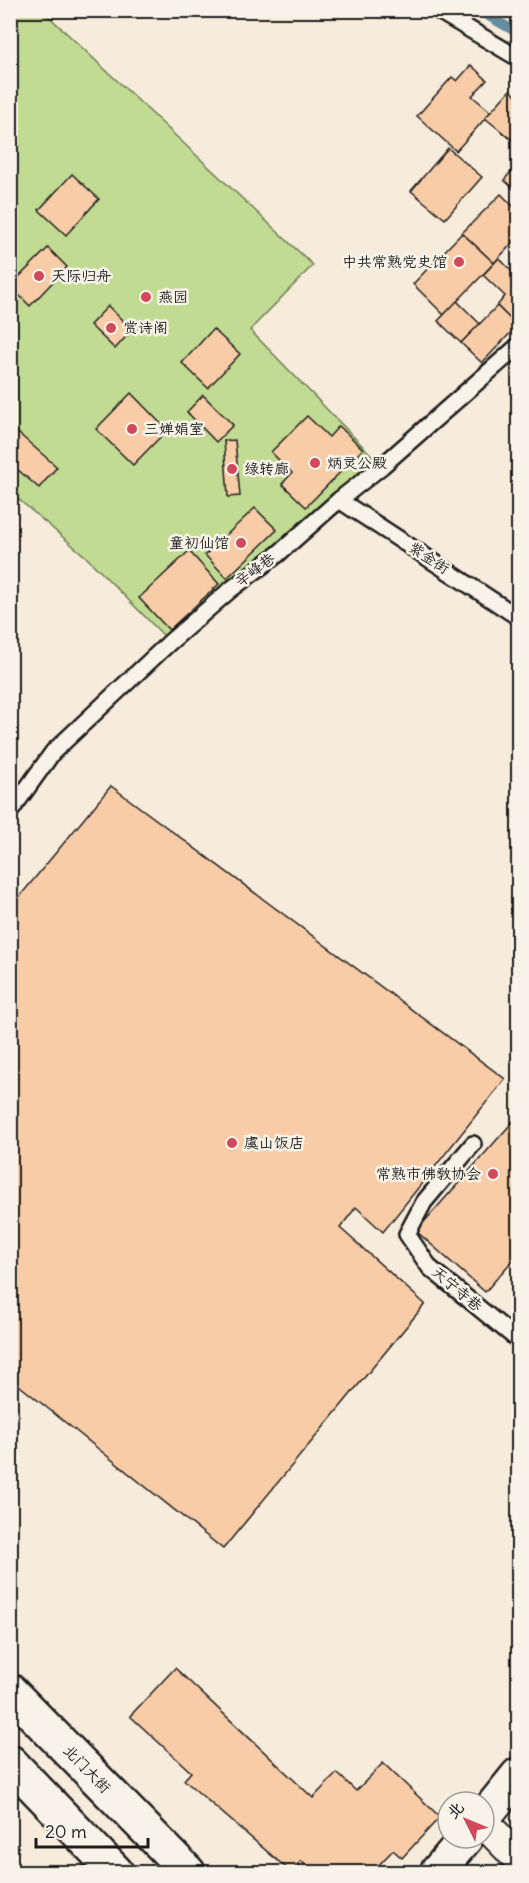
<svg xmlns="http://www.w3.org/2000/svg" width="529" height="1883" font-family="Delius,'LXGW WenKai TC',sans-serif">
	<rect width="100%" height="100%" fill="#f7ebdb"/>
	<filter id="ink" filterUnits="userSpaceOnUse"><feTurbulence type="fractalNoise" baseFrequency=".0167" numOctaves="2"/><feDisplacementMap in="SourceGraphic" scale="12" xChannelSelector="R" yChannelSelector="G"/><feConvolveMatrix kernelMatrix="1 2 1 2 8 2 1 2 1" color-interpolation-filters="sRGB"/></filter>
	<g filter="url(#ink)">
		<polygon fill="#c1db92" stroke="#6e7c57" stroke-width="1.5" points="11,11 43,11 313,265 250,330 382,466 170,642 85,556 11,493"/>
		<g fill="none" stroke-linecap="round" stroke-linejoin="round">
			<polyline stroke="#638c9e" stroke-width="10" points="478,10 518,33"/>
		</g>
		<g fill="#f9cca8" stroke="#1c1c1c" stroke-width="1.5">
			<polygon points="471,65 487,80 472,96 491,112 456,151 417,116 452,77 457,81"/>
			<polygon points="510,90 518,97 518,132 512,140 485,118"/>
			<polygon points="448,148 482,177 445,219 411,191"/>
			<polygon points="518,164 518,193 504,180"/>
			<polygon points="72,174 99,199 66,235 39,210"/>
			<polygon points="501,194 518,211 518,237 494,263 462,233"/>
			<polygon points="462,233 494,263 444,315 413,284"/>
			<polygon points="48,248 67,267 30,306 10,286"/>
			<polygon points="499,258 518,278 517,326 497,306 505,296 483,275"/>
			<polygon points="457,301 480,324 461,343 438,321"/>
			<polygon points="108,306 132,330 115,349 90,325"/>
			<polygon points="497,306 517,326 482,363 461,343"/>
			<polygon points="213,329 240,354 208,388 182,363"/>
			<polygon points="131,393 167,430 133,465 96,429"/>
			<polygon points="203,395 233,425 216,442 187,412"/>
			<polygon points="307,416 329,437 339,426 363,449 306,507 282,484 292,473 271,452"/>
			<polygon points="10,426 57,467 39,488 10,463"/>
			<polygon points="235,440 240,496 228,497 224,441"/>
			<polygon points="255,508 277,530 227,578 205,555"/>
			<polygon points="189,551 219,584 169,630 139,598"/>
			<polygon points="111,786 505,1079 383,1232 356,1207 340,1228 425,1304 223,1549 10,1378 10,908"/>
			<polygon points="518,1116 518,1254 485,1292 416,1231"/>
			<polygon points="175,1668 313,1798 337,1773 356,1791 383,1763 440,1817 402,1858 393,1850 375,1869 365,1872 314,1872 301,1861 291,1872 184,1780 191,1772 130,1716"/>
		</g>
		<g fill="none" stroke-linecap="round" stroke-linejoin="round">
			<defs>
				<g id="lane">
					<polyline points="437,10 518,58"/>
					<polyline points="339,500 518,617"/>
					<polyline points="10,812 53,752 170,642 230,590 278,554 339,500 382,466 518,346"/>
					<polyline points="473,1144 424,1202 407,1234 430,1268 518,1340"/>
				</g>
				<polyline id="street" points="484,1823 518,1858"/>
				<g id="secondary">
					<polyline points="484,1817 518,1775"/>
					<polyline points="437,1872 466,1838"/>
				</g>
				<g id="primary">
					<polyline points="10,1691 188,1872"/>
					<polyline points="10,1762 116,1872"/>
				</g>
			</defs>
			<use href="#lane" stroke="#1c1c1c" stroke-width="20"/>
			<use href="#street" stroke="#1c1c1c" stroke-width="34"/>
			<use href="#secondary" stroke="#1c1c1c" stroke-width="38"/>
			<use href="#primary" stroke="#1c1c1c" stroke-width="38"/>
			<use href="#lane" stroke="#f7f3e8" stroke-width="15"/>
			<use href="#street" stroke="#f7f3e8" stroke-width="30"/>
			<use href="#secondary" stroke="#f7f3e8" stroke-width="33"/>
			<use href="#primary" stroke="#f7f3e8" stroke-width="33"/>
		</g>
	</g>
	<g fill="#d1495b" stroke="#f7f3e8" stroke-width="2">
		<circle cx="459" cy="262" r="6"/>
		<circle cx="39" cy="276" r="6"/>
		<circle cx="146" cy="297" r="6"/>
		<circle cx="111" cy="328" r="6"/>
		<circle cx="132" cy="429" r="6"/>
		<circle cx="315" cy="463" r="6"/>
		<circle cx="232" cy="469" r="6"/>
		<circle cx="241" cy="543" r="6"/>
		<circle cx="232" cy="1143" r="6"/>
		<circle cx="493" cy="1174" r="6"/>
	</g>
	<g text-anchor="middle" stroke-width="5" stroke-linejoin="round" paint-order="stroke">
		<g font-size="15" fill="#1c1c1c" stroke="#f7f3e8" text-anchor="start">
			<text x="447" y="267" text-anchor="end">中共常熟党史馆</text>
			<text x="51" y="281">天际归舟</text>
			<text x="158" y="302">燕园</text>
			<text x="123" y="333">赏诗阁</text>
			<text x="144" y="434">三婵娟室</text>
			<text x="327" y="468">炳灵公殿</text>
			<text x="244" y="474">绿转廊</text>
			<text x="229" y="548" text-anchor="end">童初仙馆</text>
			<text x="244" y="1148">虞山饭店</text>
			<text x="481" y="1179" text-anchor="end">常熟市佛教协会</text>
		</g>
		<g font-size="15" fill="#1c1c1c" stroke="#f7f3e8">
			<text transform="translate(429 558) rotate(33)" y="5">紫金街</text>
			<text transform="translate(255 570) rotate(-37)" y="5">辛峰巷</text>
			<text transform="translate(457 1289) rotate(40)" y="5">天宁寺巷</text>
			<text transform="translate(87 1769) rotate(46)" y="5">北门大街</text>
		</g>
	</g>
	<rect width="529" height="1883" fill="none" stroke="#f7f3e8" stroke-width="36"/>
	<rect x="18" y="18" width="493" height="1847" fill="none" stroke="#1c1c1c" stroke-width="2" filter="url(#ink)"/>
	<g transform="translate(466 1820) rotate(313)"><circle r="28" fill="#f7f3e8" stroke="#9f9d96" stroke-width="1.5"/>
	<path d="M0-4.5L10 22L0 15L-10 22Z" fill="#d1495b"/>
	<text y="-9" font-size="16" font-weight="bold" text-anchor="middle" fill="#1c1c1c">北</text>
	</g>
	<path d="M36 1838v9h112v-9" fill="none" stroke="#1c1c1c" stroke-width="3"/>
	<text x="45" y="1838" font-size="18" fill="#1c1c1c" stroke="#f7f3e8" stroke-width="4.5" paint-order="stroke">20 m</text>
</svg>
